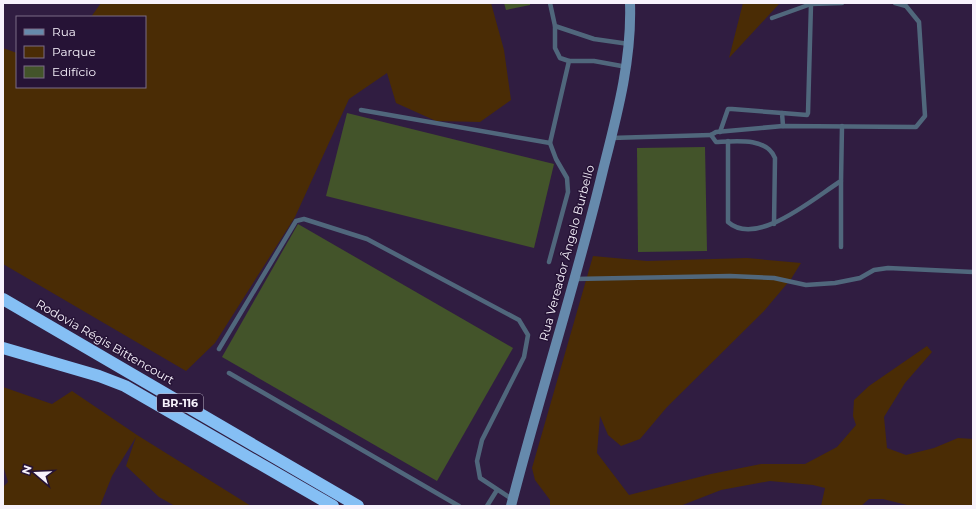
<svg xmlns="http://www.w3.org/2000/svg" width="976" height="509" font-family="Montserrat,sans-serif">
	<rect width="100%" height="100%" fill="#301d41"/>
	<g fill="#4a2c05">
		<polygon points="101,3 491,3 504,50 511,100 480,122 436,121 396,103 387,73 349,99 295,217 215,343 186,371 3,264 3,48 17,53 17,87 145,87 145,17 91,17"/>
		<polygon points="743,3 780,3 729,58"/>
		<polygon points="593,256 647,261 747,258 801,263 791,279 764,311 667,407 640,439 621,446 608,435 600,416 597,453 629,495 711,474 761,464 805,464 837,447 856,425 853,416 854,400 869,386 927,346 932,352 905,383 884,417 887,448 906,455 934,448 958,438 973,439 973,506 911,506 883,499 869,499 861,506 821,506 825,488 813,485 770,481 721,490 680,506 550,506 550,500 535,480 532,468"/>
		<polygon points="3,387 52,404 72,391 137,435 251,506 175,506 159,497 126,466 136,437 112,476 100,506 3,506 3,487 8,482 3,465"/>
	</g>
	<g fill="#43542a">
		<polygon points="504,3 530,3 530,5 506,10"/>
		<polygon points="347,113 554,164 534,248 326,196"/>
		<polygon points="705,147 707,251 638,252 637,148"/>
		<polygon points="298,224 513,348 437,481 222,357"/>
	</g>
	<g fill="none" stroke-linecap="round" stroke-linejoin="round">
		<g stroke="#50677c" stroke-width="4.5">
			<polyline points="550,3 555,26 555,48 560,58 569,61"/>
			<polyline points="772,18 811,4 842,3"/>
			<polyline points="555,26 594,39 629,44"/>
			<polyline points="361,110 550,143"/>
			<polyline points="782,113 807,115 808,113 811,4"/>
			<polyline points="720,132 728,109 732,109 782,113 783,126"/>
			<polyline points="711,135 716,132 783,126 916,127 925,116 919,22 906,6 895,3"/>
			<path d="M711 135 716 142C735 141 767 137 775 158L774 224"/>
			<polyline points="611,138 711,135"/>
			<path d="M728 141V222C757 248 815 197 841 181L842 126"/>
			<polyline points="841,181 841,247"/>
			<polyline points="549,262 568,192 567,178 556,159 550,143 569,61 594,61 627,67"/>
			<polyline points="574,279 730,276 774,278 806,285 835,283 860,278 874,270 888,268 973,272"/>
			<polyline points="219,349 296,221 304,219 367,239 519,320 528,335 524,357 482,440 477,461 480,478 512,499"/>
			<polyline points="229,373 459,506"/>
			<polyline points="487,506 497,490"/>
		</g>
		<path stroke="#668aac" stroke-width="10" d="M511 506C540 393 576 283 603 170 617 115 632 60 630 3"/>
		<g stroke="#85bff4" stroke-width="12">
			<polyline points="3,299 358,506"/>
			<polyline points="3,348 99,376 125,386 333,506"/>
		</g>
	</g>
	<g text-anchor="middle" stroke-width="3" stroke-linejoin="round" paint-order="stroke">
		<rect fill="#261336" stroke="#b8afc1" stroke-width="1" x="157" y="394" width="46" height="18" rx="3"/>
		<g font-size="11" font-weight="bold" fill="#f7f2fc">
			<text x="180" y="407">BR-116</text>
		</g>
		<g font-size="12" fill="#f7f2fc" stroke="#261336">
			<text transform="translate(567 253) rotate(-75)" y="4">Rua Vereador Ângelo Burbello</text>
			<text transform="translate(105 342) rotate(30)" y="4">Rodovia Régis Bittencourt</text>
		</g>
	</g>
	<rect width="976" height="509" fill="none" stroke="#f7f2fc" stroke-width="8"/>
	<rect x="16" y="16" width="130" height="72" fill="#261336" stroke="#7a6c85"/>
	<rect x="24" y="29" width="20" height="6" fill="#668aac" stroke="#7a6c85"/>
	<text x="52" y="36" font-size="12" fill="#f7f2fc">Rua</text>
	<rect x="24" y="46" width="20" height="12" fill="#4a2c05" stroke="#7a6c85"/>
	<text x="52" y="56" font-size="12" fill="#f7f2fc">Parque</text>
	<rect x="24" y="66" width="20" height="12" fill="#43542a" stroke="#7a6c85"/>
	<text x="52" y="76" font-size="12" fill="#f7f2fc">Edifício</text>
	<g transform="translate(36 473) rotate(289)" stroke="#261336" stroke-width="3" paint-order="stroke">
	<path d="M0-3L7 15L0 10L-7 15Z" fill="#f7f2fc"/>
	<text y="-6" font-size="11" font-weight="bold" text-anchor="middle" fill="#f7f2fc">N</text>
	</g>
</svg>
